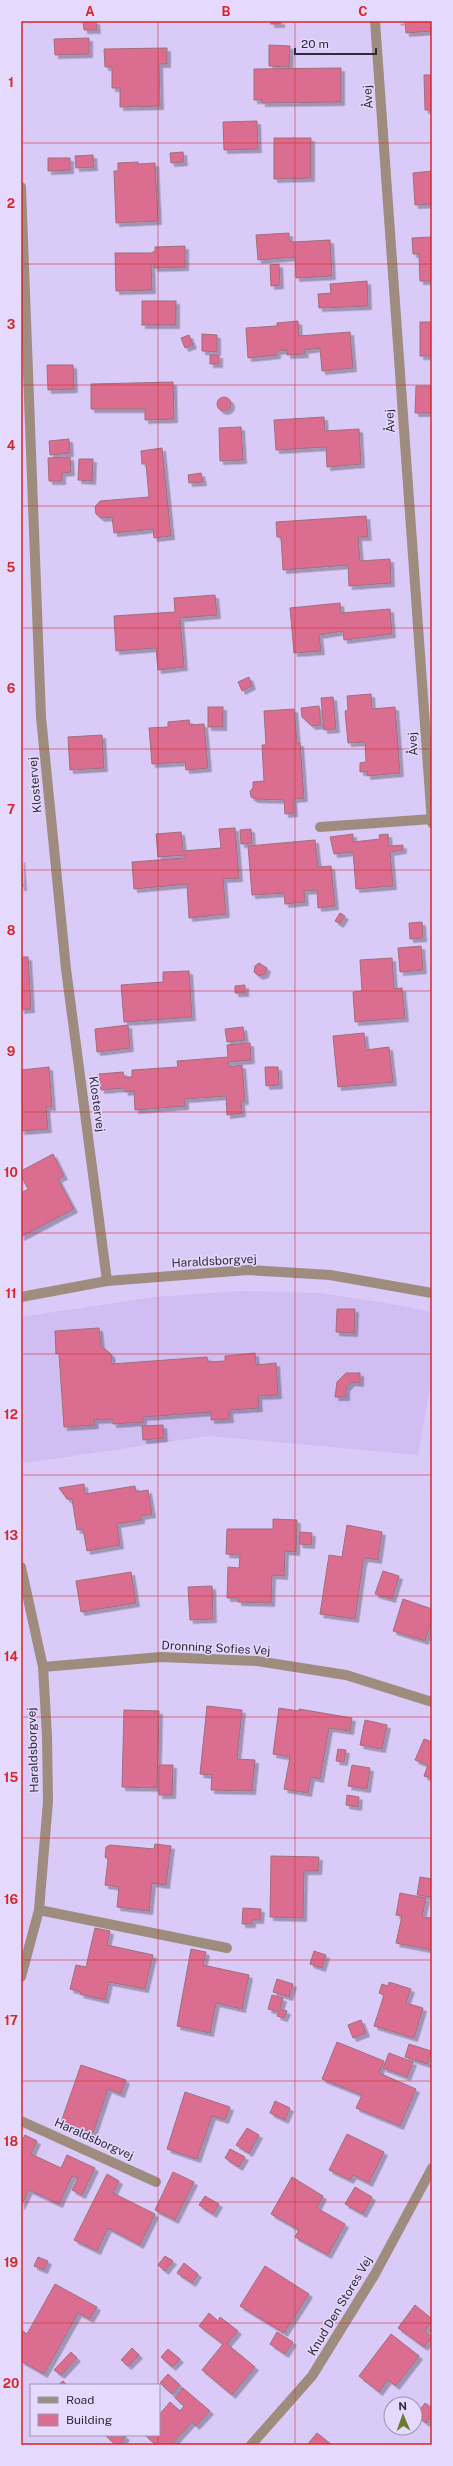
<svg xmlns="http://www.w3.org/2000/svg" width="453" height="2466" font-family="'Public Sans',sans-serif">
	<defs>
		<filter id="shadow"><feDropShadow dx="3.5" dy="3.5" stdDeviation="0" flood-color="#0004"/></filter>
	</defs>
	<rect width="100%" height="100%" fill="#dacaf7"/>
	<polygon fill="#d0bdf2" points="242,1291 320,1293 397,1305 432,1312 432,1376 418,1455 209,1436 25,1463 21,1454 21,1317 154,1297"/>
	<g fill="#db6d91" stroke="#a06f7d" filter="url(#shadow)">
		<polygon points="83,21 96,21 97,30 84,30"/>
		<rect x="271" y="21" width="10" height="3"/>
		<polygon points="397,21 432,21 432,31 406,33 405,22"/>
		<polygon points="89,38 89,54 55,55 54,39"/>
		<polygon points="269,45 290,46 289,67 269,66"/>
		<polygon points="167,48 167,64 159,64 160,106 120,107 120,88 112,88 112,67 105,67 104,49"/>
		<polygon points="341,68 341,102 262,103 262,100 254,100 254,69"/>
		<polygon points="424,75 432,75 432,110 425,110"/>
		<polygon points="257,121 258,149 224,150 223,122"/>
		<polygon points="274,138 311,138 311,178 274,179"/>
		<polygon points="183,152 184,162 171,163 170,153"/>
		<polygon points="93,155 94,167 76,168 75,156"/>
		<polygon points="48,158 70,158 70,170 48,171"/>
		<polygon points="138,162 138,164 155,163 158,221 116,223 114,171 118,171 118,163"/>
		<polygon points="432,171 432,204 415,205 413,173"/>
		<polygon points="289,233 289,240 293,242 330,240 332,276 296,278 295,257 258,260 256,235"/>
		<polygon points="432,237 432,281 420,281 419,254 413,254 412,238"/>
		<polygon points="185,246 185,267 154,268 154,264 151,264 152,290 116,291 115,253 151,253 155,251 155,247"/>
		<polygon points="279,264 280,285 271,286 270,265"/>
		<polygon points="367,281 368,306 319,308 318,294 331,293 330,284"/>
		<rect x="142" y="301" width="34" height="24"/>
		<polygon points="298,321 299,336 350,332 353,368 322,371 320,348 304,350 305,354 287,355 287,350 277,351 277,355 248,358 246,328 277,326 277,323"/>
		<rect x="420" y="322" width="12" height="34"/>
		<polygon points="202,334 217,335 217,352 202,351"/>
		<polygon points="189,335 193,345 185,348 181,338"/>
		<rect x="210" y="355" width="9" height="9"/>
		<polygon points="47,365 73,365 74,389 48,390"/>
		<polygon points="173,382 174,419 145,420 145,409 91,409 91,384"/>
		<polygon points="416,386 432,386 432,413 415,413"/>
		<circle cx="224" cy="404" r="7"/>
		<polygon points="324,417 325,431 359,429 361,464 327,467 326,447 276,450 274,420"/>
		<polygon points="241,427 243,460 220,461 219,428"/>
		<polygon points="69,439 70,453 50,455 49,441"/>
		<polygon points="162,448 171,536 154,538 153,529 114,533 112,517 101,518 96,514 95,507 100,501 149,497 146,464 142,464 141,451"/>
		<polygon points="70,457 71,472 62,473 62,481 49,481 48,458"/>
		<polygon points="79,459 93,459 92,481 78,480"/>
		<polygon points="201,473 203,482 189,483 188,475"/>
		<polygon points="366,516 368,537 358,537 360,561 390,559 391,583 349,586 348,565 283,570 281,537 277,537 276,522"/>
		<polygon points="215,595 217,615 180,618 184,667 158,670 156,648 116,651 114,616 175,612 174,598"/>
		<polygon points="340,603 341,613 390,609 392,634 344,640 343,631 319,635 321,651 294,653 290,608"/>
		<polygon points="249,677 252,686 242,691 238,682"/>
		<polygon points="371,694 372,709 395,707 400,773 367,776 367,771 360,772 360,763 366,762 365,742 348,743 345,711 348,710 347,696"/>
		<polygon points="333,697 336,729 324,730 321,698"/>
		<polygon points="319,706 321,725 312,726 302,717 301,708"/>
		<rect x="208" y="707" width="15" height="20"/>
		<polygon points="294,709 297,743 300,743 304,798 293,799 294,813 285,814 284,800 255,799 251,797 250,791 253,788 253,782 264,781 262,745 266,745 264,711"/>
		<polygon points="189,720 190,725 204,724 208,768 186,770 185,762 152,764 149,728 168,727 168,722"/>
		<polygon points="102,735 104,768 70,770 68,737"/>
		<polygon points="235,828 239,878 223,879 226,914 189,918 187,884 134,889 132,862 185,858 185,855 158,857 156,834 181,832 183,851 221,848 219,829"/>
		<polygon points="251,829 252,843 241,844 240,830"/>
		<polygon points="353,834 353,842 380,839 379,835 388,834 389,846 403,845 403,850 390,852 393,886 356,889 353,852 334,854 330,837"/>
		<polygon points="315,840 318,867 331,866 335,906 318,908 317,890 304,891 305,902 285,904 284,893 252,895 248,846"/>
		<polygon points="21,859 23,887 21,887"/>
		<polygon points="340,913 345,916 340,924 335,921"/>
		<polygon points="422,922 423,938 410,939 409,923"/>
		<polygon points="421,946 423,970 400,972 398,948"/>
		<polygon points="21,957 28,957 31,1009 21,1010"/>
		<polygon points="392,958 394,989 402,988 405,1018 355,1022 353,992 362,991 360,960"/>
		<polygon points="259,963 267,968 265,974 259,976 254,972 255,966"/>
		<polygon points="189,971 192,1017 124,1022 121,985 163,982 163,972"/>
		<polygon points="245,985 245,993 235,993 235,986"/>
		<polygon points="128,1025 130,1048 97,1052 95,1029"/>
		<polygon points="243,1027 245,1040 227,1042 225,1029"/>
		<polygon points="364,1033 366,1050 389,1047 393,1082 338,1087 333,1036"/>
		<polygon points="250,1043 251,1060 228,1062 229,1067 242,1065 245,1101 241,1101 242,1113 227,1115 226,1096 185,1099 185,1106 135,1110 134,1091 125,1092 124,1088 101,1090 99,1074 123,1072 124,1077 132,1077 132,1070 178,1067 177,1061 228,1057 227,1045"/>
		<polygon points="49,1067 52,1107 46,1107 48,1129 21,1131 21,1070"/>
		<polygon points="265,1067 278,1067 279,1085 266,1086"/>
		<polygon points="53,1154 64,1176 58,1179 74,1209 21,1237 21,1193 28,1189 21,1176 21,1171"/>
		<polygon points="337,1309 355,1309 354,1333 336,1332"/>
		<polygon points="99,1328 101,1346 111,1354 112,1364 207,1357 208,1362 225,1361 225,1356 255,1353 256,1365 276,1363 278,1395 258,1396 259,1408 229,1410 230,1419 211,1420 211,1412 143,1417 143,1422 113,1424 113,1419 94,1420 95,1425 64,1427 59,1353 56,1354 55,1331"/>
		<polygon points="346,1373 360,1373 360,1383 351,1382 346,1388 346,1397 335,1397 337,1382"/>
		<polygon points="163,1425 164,1438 143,1440 142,1426"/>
		<polygon points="84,1484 85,1494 135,1486 136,1492 148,1490 152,1514 141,1516 141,1520 117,1524 120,1545 87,1551 83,1529 77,1530 72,1499 67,1499 59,1488"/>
		<polygon points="273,1519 297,1520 296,1552 285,1551 284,1576 272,1575 271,1603 238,1602 238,1598 227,1598 228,1567 239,1568 240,1555 226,1554 227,1529 273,1529"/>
		<polygon points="347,1525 382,1532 378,1560 365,1558 363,1562 355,1619 320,1614 329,1555 342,1557"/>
		<polygon points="300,1532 312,1533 311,1545 299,1544"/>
		<polygon points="383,1571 399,1576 392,1599 375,1594"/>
		<polygon points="131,1572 136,1603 81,1612 76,1581"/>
		<polygon points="212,1586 213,1619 190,1620 188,1587"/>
		<polygon points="403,1599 432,1609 432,1619 425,1641 393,1631"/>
		<polygon points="207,1706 242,1710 237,1759 255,1760 252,1791 211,1790 212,1775 200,1774"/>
		<polygon points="279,1708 299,1711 299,1709 352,1718 350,1731 329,1728 320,1779 311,1777 308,1793 284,1789 290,1757 273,1754"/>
		<polygon points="124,1710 159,1711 157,1788 122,1787"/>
		<polygon points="365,1720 387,1725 382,1749 360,1745"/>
		<polygon points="424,1739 432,1742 432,1779 424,1776 428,1765 415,1760"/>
		<polygon points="338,1749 346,1750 344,1762 336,1761"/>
		<polygon points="159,1765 173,1765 172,1795 159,1795"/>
		<polygon points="352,1765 370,1768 367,1789 348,1786"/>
		<polygon points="347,1795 359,1797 358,1807 346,1805"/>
		<polygon points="155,1844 171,1846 166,1885 152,1883 149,1911 117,1907 119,1887 105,1885 108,1860 105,1857 106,1847 110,1845 154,1849"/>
		<polygon points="271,1856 319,1857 318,1871 304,1871 303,1918 270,1917"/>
		<polygon points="420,1877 432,1879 432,1897 417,1895"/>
		<polygon points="400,1893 426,1898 422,1917 432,1918 432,1950 396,1943 402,1916 396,1915"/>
		<polygon points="243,1908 261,1909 260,1920 252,1920 252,1924 242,1924"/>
		<polygon points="95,1928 110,1931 107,1945 153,1955 145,1989 109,1982 105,2000 80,1994 81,1992 70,1989 76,1965 86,1967"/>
		<polygon points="191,1949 206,1952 203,1965 249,1975 242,2009 216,2003 210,2033 177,2026"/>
		<polygon points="314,1951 326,1955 322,1968 310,1964"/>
		<polygon points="277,1979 293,1984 289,1997 273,1992"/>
		<polygon points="389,1982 411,1989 406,2003 423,2008 414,2038 374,2026 384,1995 379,1993 382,1984 388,1986"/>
		<polygon points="272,1995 283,1998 280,2009 287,2011 284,2018 277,2016 279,2012 268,2009"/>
		<polygon points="361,2020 366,2033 353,2038 348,2025"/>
		<polygon points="337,2042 384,2061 379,2073 416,2089 400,2126 356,2108 362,2095 322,2079"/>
		<polygon points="409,2044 431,2051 427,2064 405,2057"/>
		<polygon points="389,2053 413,2062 407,2077 383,2068"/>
		<polygon points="81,2065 126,2080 121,2094 108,2089 93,2133 61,2122"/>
		<polygon points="185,2092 230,2107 225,2120 212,2116 197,2159 167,2149"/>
		<polygon points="275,2101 290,2108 285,2120 270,2113"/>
		<polygon points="247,2128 259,2135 249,2153 236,2145"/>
		<polygon points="347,2134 384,2152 369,2183 353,2175 350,2180 329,2170"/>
		<polygon points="25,2135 37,2141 31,2154 61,2168 67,2155 95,2168 82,2195 72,2190 78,2178 72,2176 59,2204 29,2190 21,2206 21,2142"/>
		<polygon points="230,2149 245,2157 239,2167 225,2158"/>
		<polygon points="173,2172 194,2182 175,2220 155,2210"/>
		<polygon points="107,2174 119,2181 113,2193 155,2214 140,2245 108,2228 97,2251 74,2240"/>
		<polygon points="292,2177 323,2196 317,2208 345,2224 328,2255 295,2237 299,2230 271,2214"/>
		<polygon points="355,2187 372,2197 363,2214 345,2204"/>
		<polygon points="205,2196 219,2204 213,2214 199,2205"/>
		<polygon points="165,2256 173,2261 165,2271 158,2265"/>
		<polygon points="38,2257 48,2261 44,2270 34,2266"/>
		<polygon points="184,2263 198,2274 192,2283 177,2273"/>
		<polygon points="265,2266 309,2294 284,2333 240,2306"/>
		<polygon points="55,2284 97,2307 90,2319 78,2313 44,2374 21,2361 21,2335 23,2331 27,2334"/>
		<polygon points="415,2305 432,2319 425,2331 432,2337 424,2347 398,2328"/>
		<polygon points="209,2313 218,2321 220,2317 238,2331 227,2344 255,2367 232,2395 202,2370 223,2344 199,2326"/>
		<polygon points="277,2332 293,2342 285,2354 270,2344"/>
		<polygon points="391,2334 419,2356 396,2386 388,2380 379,2392 359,2376"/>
		<polygon points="132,2348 139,2355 128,2366 121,2360"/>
		<polygon points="168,2349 180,2359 172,2367 161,2357"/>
		<polygon points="71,2352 77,2358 61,2375 54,2370"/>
		<polygon points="168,2374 180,2385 172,2394 160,2383"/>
		<polygon points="63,2381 67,2385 58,2385"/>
		<polygon points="183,2388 210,2411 196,2426 192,2422 171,2445 156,2445 145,2435 159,2435 159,2415 170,2402 180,2411 184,2406 175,2398"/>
		<polygon points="425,2403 432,2408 432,2414 426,2423 416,2415"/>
		<polygon points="317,2433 332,2445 307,2445"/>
		<polygon points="107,2435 124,2435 126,2437 119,2445 116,2445 106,2436"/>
	</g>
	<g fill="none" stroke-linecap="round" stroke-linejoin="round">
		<g stroke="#9e8c7f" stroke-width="10">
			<polyline points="375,21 432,823"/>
			<polyline points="21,187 41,717 66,969 107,1281"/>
			<polyline points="320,827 432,819"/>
			<polyline points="21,1297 107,1281 248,1270 330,1275 432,1293"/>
			<polyline points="43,1667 161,1657 257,1661 346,1675 432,1702"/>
			<polyline points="39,1910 227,1948"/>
			<polyline points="21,2121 156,2182"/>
			<polyline points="251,2445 312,2376 375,2274 432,2168"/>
		</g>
		<polyline stroke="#9e8c7f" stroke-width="10" points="21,1567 43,1667 47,1736 48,1801 39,1910 21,1977"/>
	</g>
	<path fill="none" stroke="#d62828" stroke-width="1" stroke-opacity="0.55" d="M158 21V2385M295 21V2445M21 143H432M21 264H432M21 385H432M21 506H432M21 628H432M21 749H432M21 870H432M21 991H432M21 1112H432M21 1233H432M21 1354H432M21 1475H432M21 1596H432M21 1717H432M21 1838H432M21 1960H432M21 2081H432M21 2202H432M21 2323H432M158 2435V2445"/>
	<g text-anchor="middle" stroke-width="3" stroke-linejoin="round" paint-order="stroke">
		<g font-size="12" fill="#302a3b" stroke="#e5d9fe">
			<text transform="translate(368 97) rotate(-94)" y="4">Åvej</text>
			<text transform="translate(390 421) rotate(-94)" y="4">Åvej</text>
			<text transform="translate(413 744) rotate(-94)" y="4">Åvej</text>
			<text transform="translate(35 785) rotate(-95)" y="4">Klostervej</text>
			<text transform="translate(97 1104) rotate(82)" y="4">Klostervej</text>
			<text transform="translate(214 1261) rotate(-3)" y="4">Haraldsborgvej</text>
			<text transform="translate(216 1648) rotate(3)" y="4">Dronning Sofies Vej</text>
			<text transform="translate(33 1750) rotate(-92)" y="4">Haraldsborgvej</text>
			<text transform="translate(94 2139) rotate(24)" y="4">Haraldsborgvej</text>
			<text transform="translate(340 2306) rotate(-59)" y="4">Knud Den Stores Vej</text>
		</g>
	</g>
	<rect width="453" height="2466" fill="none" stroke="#e5d9fe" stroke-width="44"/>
	<rect x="30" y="2384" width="130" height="52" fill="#e5d9fe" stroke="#9d93b0"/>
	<rect x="38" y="2397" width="20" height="6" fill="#9e8c7f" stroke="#9d93b0"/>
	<text x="66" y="2404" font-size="12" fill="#302a3b">Road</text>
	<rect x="38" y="2414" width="20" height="12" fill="#db6d91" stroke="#9d93b0"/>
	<text x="66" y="2424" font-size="12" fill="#302a3b">Building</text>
	<g transform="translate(403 2416) rotate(358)"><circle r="19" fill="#e5d9fe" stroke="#9d93b0"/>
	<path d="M0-3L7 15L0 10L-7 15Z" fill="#6a7c2c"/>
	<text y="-6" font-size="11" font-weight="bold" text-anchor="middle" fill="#302a3b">N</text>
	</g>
	<path d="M295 48v6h81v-6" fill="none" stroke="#302a3b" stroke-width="2"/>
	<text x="301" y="48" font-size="12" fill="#302a3b" stroke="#e5d9fe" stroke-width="3" paint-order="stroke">20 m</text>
	<rect x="22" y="22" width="409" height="2422" fill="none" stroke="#d62828" stroke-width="1.5"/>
	<g font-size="13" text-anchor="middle" font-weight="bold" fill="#d62828">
		<text x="90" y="16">A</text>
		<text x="226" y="16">B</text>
		<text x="363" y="16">C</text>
		<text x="11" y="87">1</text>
		<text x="11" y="208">2</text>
		<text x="11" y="329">3</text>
		<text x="11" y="450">4</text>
		<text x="11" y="572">5</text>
		<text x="11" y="693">6</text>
		<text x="11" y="814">7</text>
		<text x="11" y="935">8</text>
		<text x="11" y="1056">9</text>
		<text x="11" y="1177">10</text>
		<text x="11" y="1298">11</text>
		<text x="11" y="1419">12</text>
		<text x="11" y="1540">13</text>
		<text x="11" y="1661">14</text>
		<text x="11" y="1782">15</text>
		<text x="11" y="1904">16</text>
		<text x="11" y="2025">17</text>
		<text x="11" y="2146">18</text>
		<text x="11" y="2267">19</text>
		<text x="11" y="2388">20</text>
	</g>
</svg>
